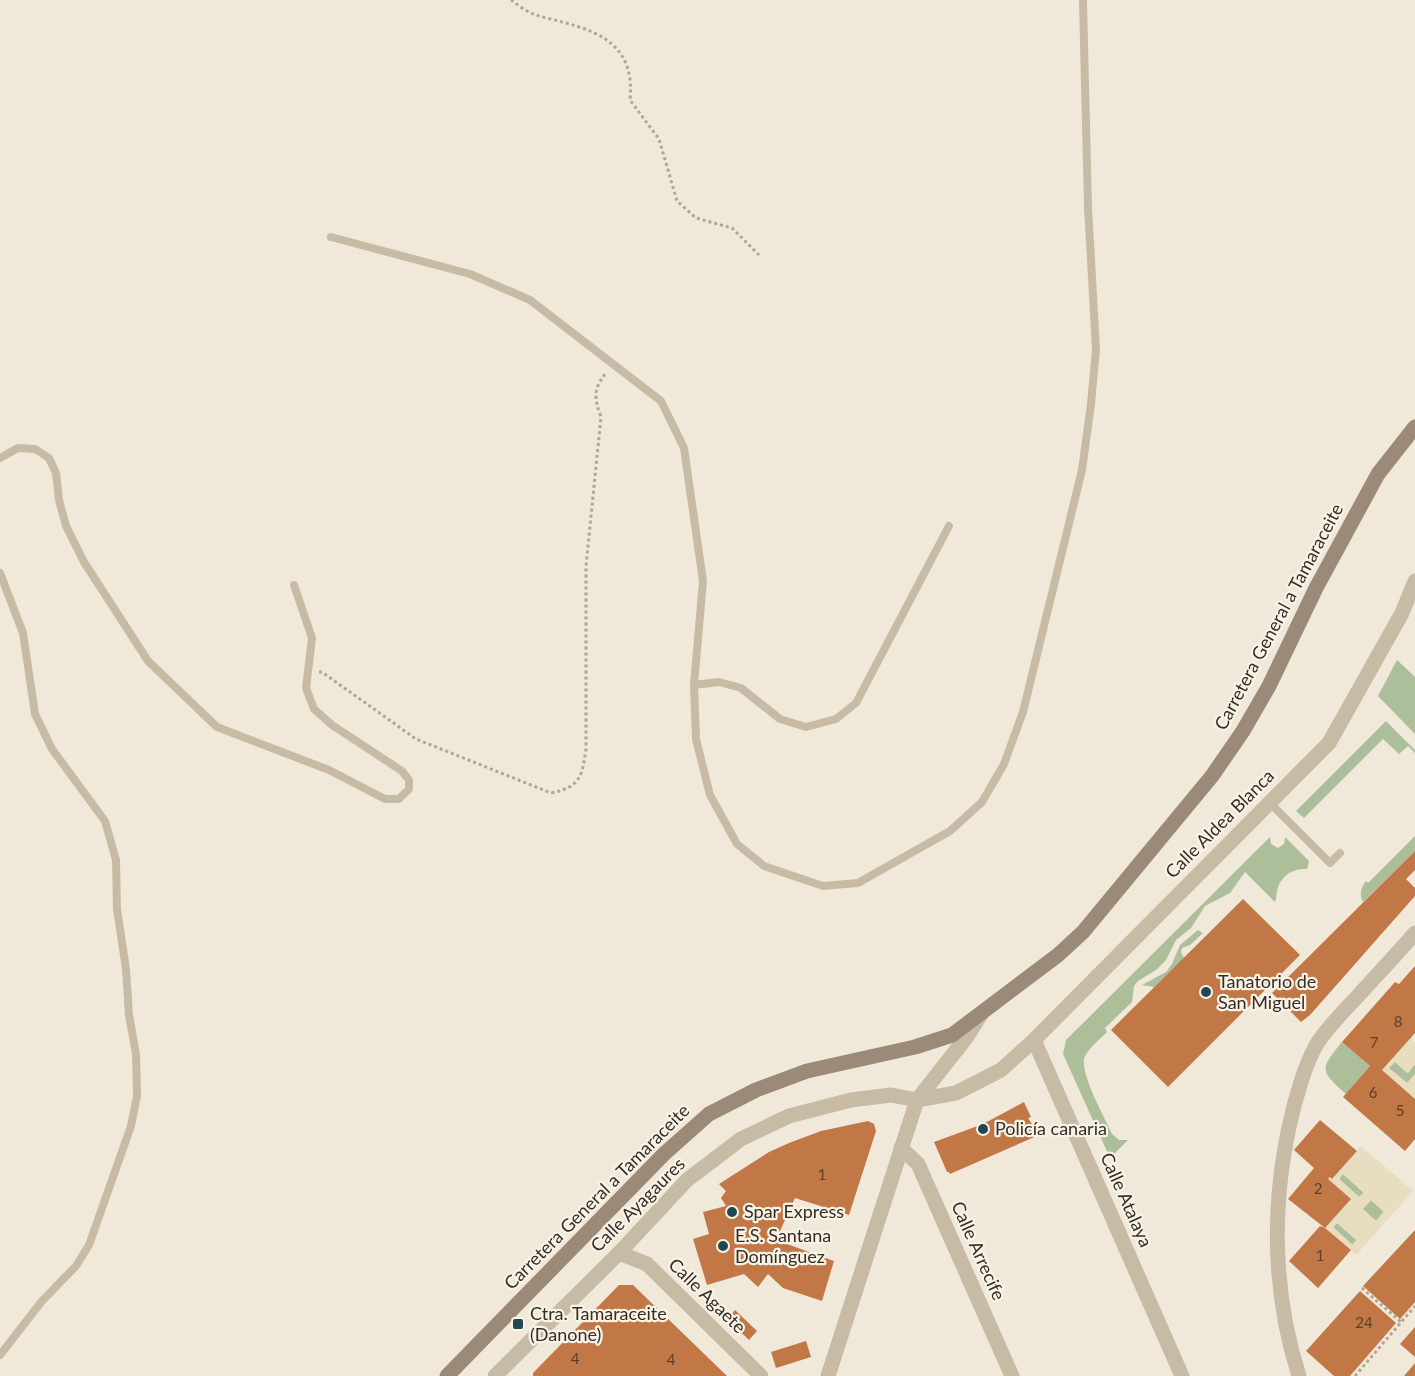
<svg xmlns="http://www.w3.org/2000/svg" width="1415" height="1376" font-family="Lato,sans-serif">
	<rect width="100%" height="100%" fill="#f0e9da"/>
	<g fill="#adbe9a">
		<polygon points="1397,660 1415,677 1415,734 1378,696"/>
		<polygon points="1386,721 1415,750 1415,753 1408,746 1399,754 1383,739 1304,818 1296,811"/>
		<path d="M1415 836V851L1363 902C1359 894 1361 888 1366 881L1368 883Z"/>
		<path d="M1270 837 1271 844 1278 848 1284 844 1285 837 1309 861 1307 869C1294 868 1283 874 1278 887 1276 893 1277 897 1275 902L1245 872 1230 893 1205 906 1191 928 1176 940 1166 960 1156 970 1138 981 1134 986 1132 1002 1105 1028 1107 1032C1100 1039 1090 1047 1085 1056 1078 1071 1105 1118 1112 1134L1119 1140H1128L1110 1158 1063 1054 1066 1040Z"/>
		<polygon points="1198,930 1203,933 1190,945 1182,948 1181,952 1184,958 1154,987 1142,985 1166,972 1172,964 1180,945"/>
		<path d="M1342 1042 1370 1066 1346 1094C1319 1070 1320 1069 1342 1042Z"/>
		<polygon points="1394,1061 1408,1073 1415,1064 1415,1074 1407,1083 1388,1068"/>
		<polygon points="1343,1174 1364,1193 1359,1197 1339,1179"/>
		<polygon points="1371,1200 1384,1212 1376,1221 1362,1209"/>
		<polygon points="1337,1223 1357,1240 1352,1245 1333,1227"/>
	</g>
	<g fill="#e8ddc1" fill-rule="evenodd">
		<polygon points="1415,1033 1412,1040 1415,1043 1415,1064 1407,1073 1395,1062 1389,1068 1407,1083 1415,1074 1415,1099 1382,1070"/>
		<path d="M1361 1146 1413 1191 1356 1255 1325 1228 1328 1179 1330 1177 1332 1178ZM1343 1174 1364 1192 1359 1197 1339 1179ZM1371 1200 1384 1211 1376 1221 1363 1209ZM1337 1223 1356 1240 1353 1245 1333 1227Z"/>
	</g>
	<g fill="#c17846">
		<polygon points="1415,851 1415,870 1406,879 1415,888 1415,896 1310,1015 1301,1022 1272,993"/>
		<polygon points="1243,899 1300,955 1168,1087 1111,1030"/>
		<polygon points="1415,966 1415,1033 1382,1070 1415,1099 1415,1139 1405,1151 1343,1097 1370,1066 1342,1042 1395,982 1399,984"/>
		<polygon points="1024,1102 1031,1117 1028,1118 1039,1135 950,1174 949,1172 947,1172 934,1142 983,1124"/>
		<polygon points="1320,1120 1357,1151 1332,1179 1330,1177 1328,1179 1351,1199 1325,1228 1288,1199 1314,1168 1294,1150"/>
		<polygon points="868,1121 874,1124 876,1131 849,1215 795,1198 776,1240 834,1261 822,1301 783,1288 768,1274 758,1287 744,1274 707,1285 693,1239 709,1234 703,1212 726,1206 721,1198 726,1191 719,1184 769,1152 789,1143 821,1131"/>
		<polygon points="1320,1226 1325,1228 1351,1250 1318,1288 1289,1261"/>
		<polygon points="1415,1230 1415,1302 1400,1319 1363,1286"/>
		<polygon points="619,1285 633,1285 727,1376 533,1376 533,1373"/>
		<polygon points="1360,1291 1396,1323 1350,1376 1334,1376 1306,1351"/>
		<polygon points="735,1310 757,1331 749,1340 727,1319"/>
		<polygon points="1415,1327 1415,1357 1400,1344"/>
		<polygon points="806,1341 811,1357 776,1368 771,1352"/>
		<polygon points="1415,1363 1415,1376 1404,1376"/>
	</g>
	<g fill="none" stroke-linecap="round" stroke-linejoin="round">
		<g stroke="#b3a590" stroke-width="3" stroke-dasharray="3 3" stroke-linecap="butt">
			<path d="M511 0C517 4 524 10 531 13 540 17 552 19 562 22 606 33 635 50 630 100L659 139 677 201 696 218 732 228 759 255"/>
			<path d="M319 672H322L416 739 551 793C581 787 582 776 586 749V566L601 417C594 398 593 388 607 372"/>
			<polyline points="1362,1288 1401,1322"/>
			<polyline points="1355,1376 1415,1306"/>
		</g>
		<g stroke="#c8bba6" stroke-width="8">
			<polyline points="331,237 470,274 530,300 661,401 684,448 703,581 694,685 696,739 710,795 737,844 764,866 823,886 858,883 950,831 982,802 1004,764 1023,712 1082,470 1091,404 1096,349 1088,207 1083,0"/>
			<polyline points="0,458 18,448 35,449 49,458 56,473 59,500 66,526 84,562 148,661 217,727 329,770 385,799 399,799 409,789 409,780 402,771 332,725 314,709 306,688 312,638 294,585"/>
			<polyline points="0,573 23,633 35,714 52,749 105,821 116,860 117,909 126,969 129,1015 136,1054 137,1096 131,1126 89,1245 76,1266 42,1301 0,1355"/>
			<polyline points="694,685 719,682 741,688 780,719 806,727 836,719 856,703 949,526"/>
			<polyline points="1269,802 1330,863 1340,853"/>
		</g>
		<g stroke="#c8bba6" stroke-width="15">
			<polyline points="1034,1040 1182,1376"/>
			<polyline points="901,1148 918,1164 1012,1376"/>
			<polyline points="619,1253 647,1264 761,1376"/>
			<polyline points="495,1376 619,1253 687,1180 741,1139 789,1116 851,1100 891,1095 917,1100 956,1093 1001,1070 1034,1040 1329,743 1402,613 1415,581"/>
			<polyline points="828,1376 917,1100 966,1038 982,1013"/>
			<path d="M1299 1376C1271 1288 1271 1195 1294 1106 1300 1085 1306 1062 1318 1042 1329 1026 1343 1012 1357 997 1376 976 1396 955 1415 933"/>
		</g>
		<polyline stroke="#9b8a78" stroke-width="15" points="447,1376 664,1154 709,1114 756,1090 807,1071 915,1047 952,1035 1058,955 1083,932 1212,776 1243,731 1269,686 1316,588 1378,474 1415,427"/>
	</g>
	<g fill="#1e4854" stroke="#f8f3e5" stroke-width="2">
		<circle cx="1206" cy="992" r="6"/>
		<circle cx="983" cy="1129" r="6"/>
		<circle cx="732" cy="1212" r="6"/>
		<circle cx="723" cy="1246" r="6"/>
		<rect x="512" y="1318" width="12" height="12" rx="3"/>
	</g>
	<g text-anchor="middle" stroke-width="4.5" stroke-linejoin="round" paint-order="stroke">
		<g font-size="15" fill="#57402f">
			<text x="1398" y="1027">8</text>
			<text x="1374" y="1048">7</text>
			<text x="1373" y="1098">6</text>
			<text x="1400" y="1116">5</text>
			<text x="822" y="1180">1</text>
			<text x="1318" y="1194">2</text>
			<text x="1320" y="1261">1</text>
			<text x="1364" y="1328">24</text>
			<text x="575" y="1364">4</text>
			<text x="671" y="1365">4</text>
		</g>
		<g font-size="18" fill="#342d27" stroke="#f8f3e5">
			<text transform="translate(1279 617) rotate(-62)" y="6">Carretera General a Tamaraceite</text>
			<text transform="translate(1220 824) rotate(-45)" y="6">Calle Aldea Blanca</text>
			<text transform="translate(597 1197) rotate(-45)" y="6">Carretera General a Tamaraceite</text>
			<text transform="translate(1126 1200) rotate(66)" y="6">Calle Atalaya</text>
			<text transform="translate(638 1205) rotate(-45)" y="6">Calle Ayagaures</text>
			<text transform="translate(978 1251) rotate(66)" y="6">Calle Arrecife</text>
			<text transform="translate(707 1296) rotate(44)" y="6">Calle Agaete</text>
		</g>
		<g font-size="18" fill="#342d27" stroke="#f8f3e5" text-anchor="start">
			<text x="1218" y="988">Tanatorio de<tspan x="1218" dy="21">San Miguel</tspan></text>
			<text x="995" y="1135">Policía canaria</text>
			<text x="744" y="1218">Spar Express</text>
			<text x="735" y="1242">E.S. Santana<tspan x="735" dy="21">Domínguez</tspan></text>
			<text x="530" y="1320">Ctra. Tamaraceite<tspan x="530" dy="21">(Danone)</tspan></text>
		</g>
	</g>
</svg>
